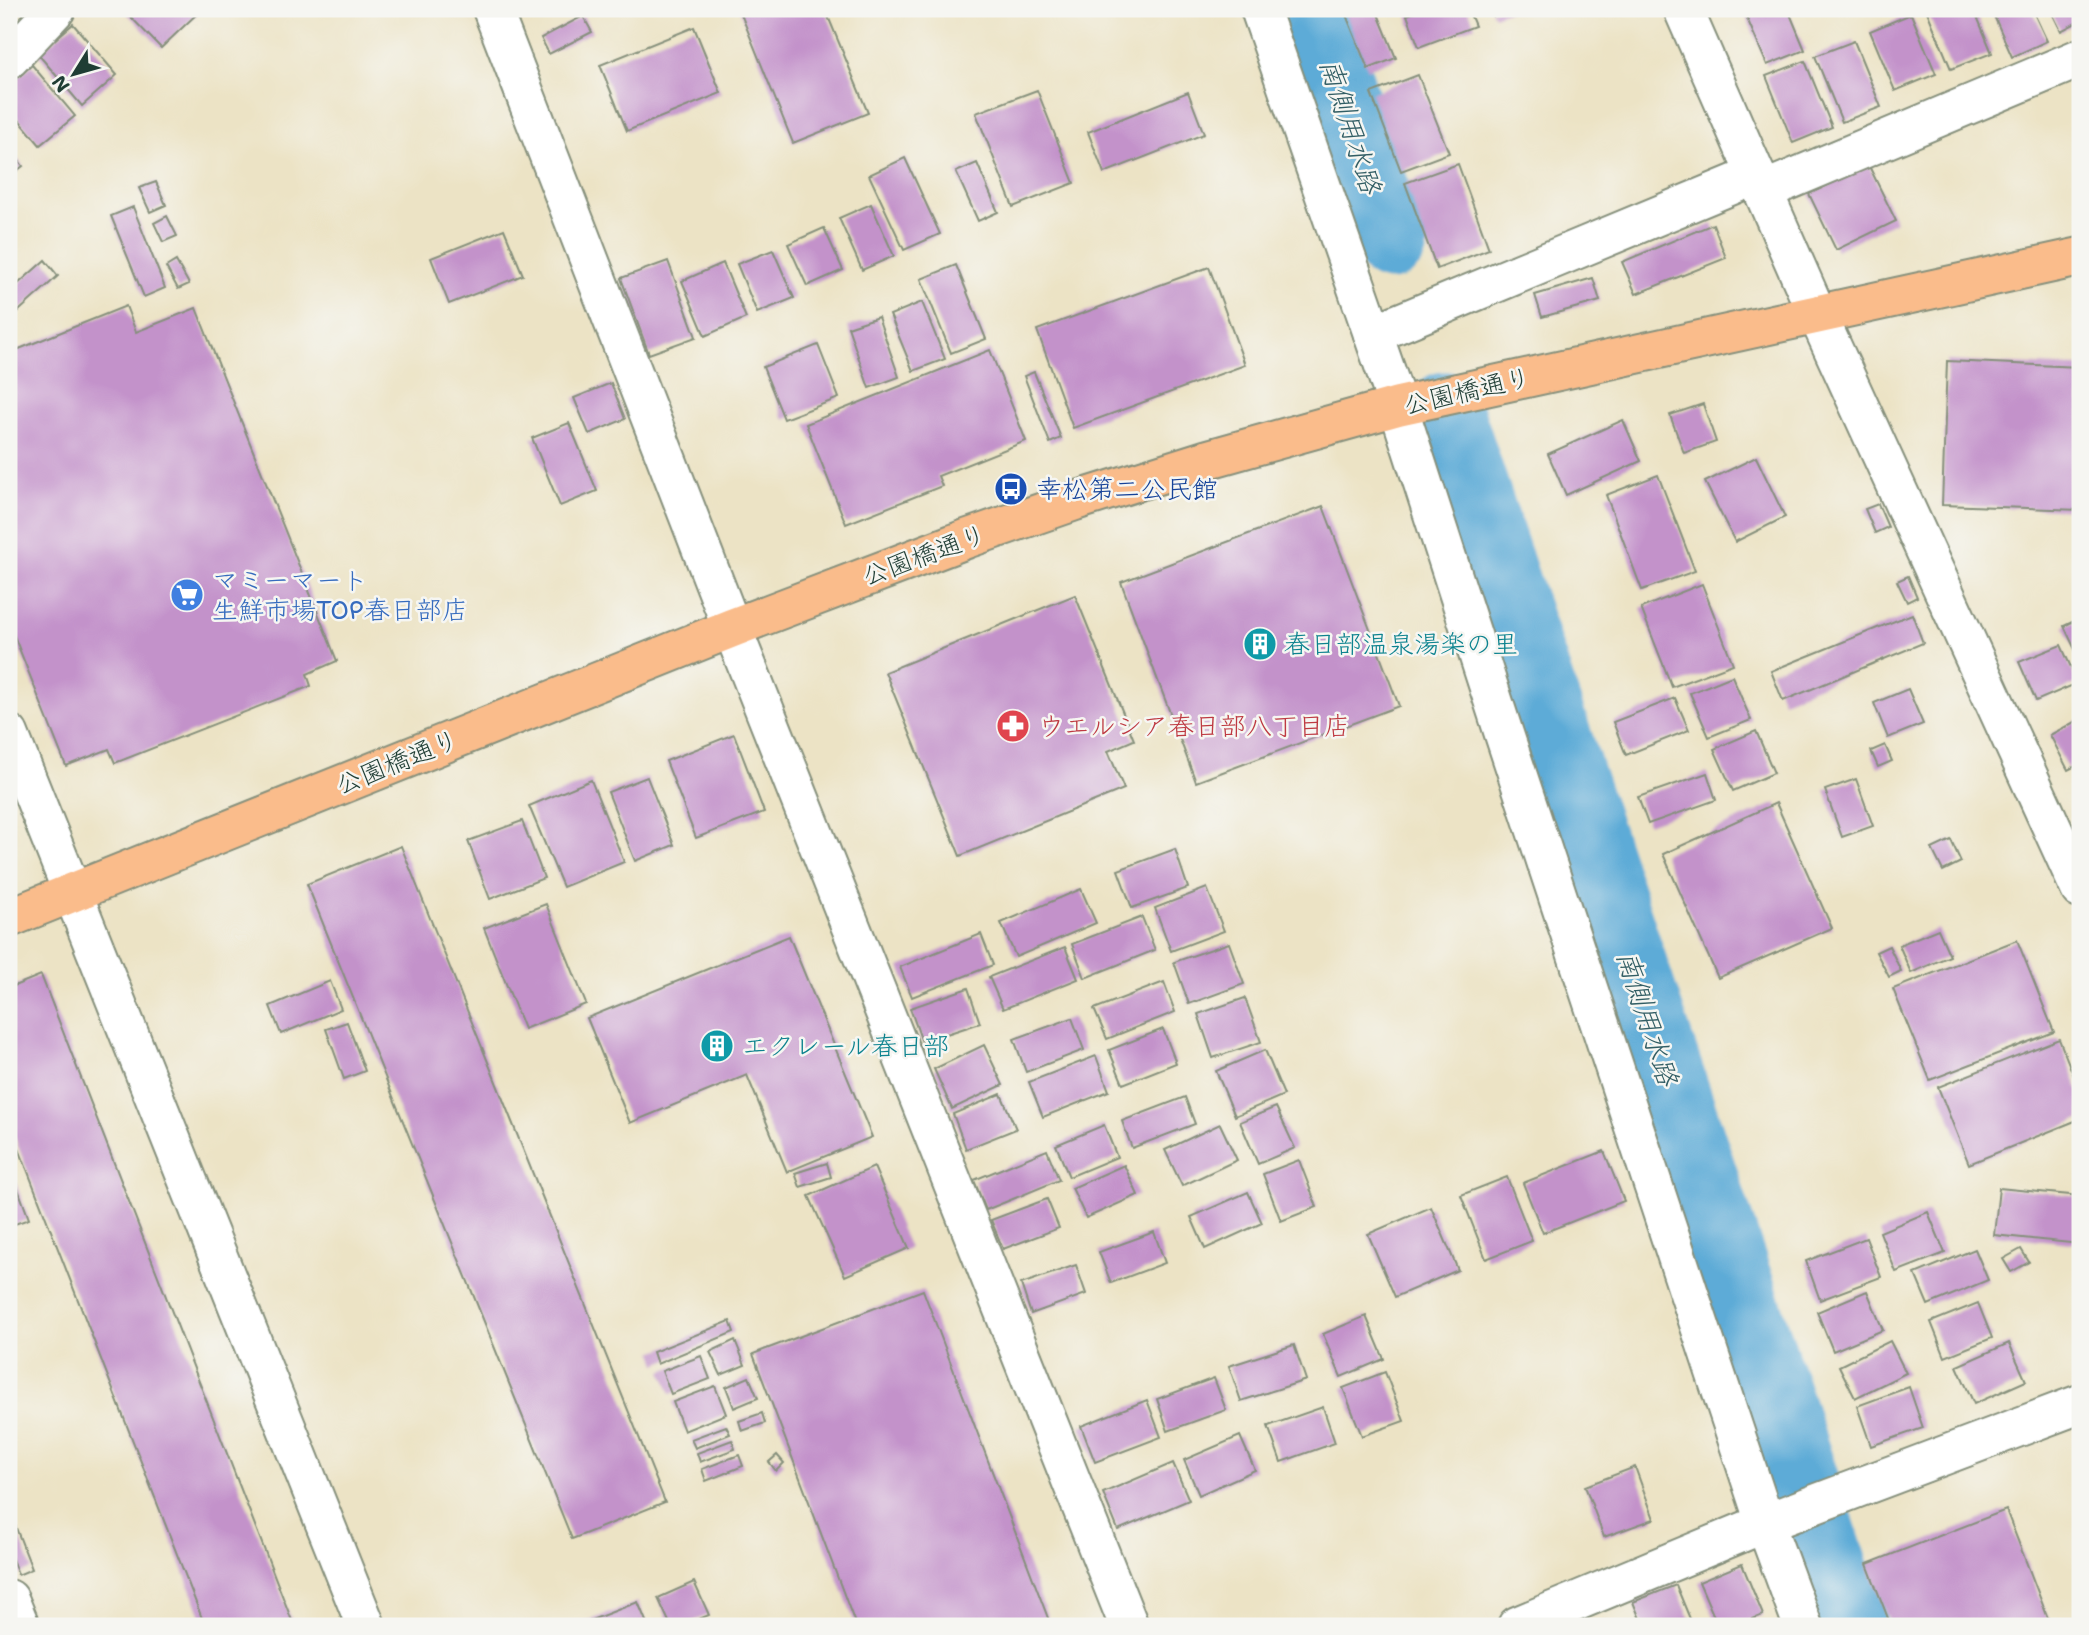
<svg xmlns="http://www.w3.org/2000/svg" width="2089" height="1635" font-family="'Shantell Sans','Klee One',sans-serif">
	<rect width="100%" height="100%" fill="#f6f6f2"/>
	<filter id="ink" filterUnits="userSpaceOnUse"><feTurbulence type="fractalNoise" baseFrequency=".0143" numOctaves="2"/><feDisplacementMap in="SourceGraphic" scale="14" xChannelSelector="R" yChannelSelector="G"/><feConvolveMatrix kernelMatrix="1 2 1 2 8 2 1 2 1" color-interpolation-filters="sRGB"/></filter>
	<filter id="wash" filterUnits="userSpaceOnUse"><feTurbulence type="fractalNoise" baseFrequency=".00686" numOctaves="4" result="noise"/><feDisplacementMap in="SourceGraphic" scale="28" xChannelSelector="R" yChannelSelector="G"/><feGaussianBlur stdDeviation="1.57" result="paint"/><feColorMatrix in="noise" values="0 0 0 0 0 0 0 0 0 0 0 0 0 0 0 0 0 1.4 0 .05"/><feComposite in="paint" operator="in"/></filter>
	<g filter="url(#wash)">
		<rect width="100%" height="100%" fill="#ece3c5"/>
		<g fill="none" stroke-linecap="round" stroke-linejoin="round">
			<g stroke="#5dabd7" stroke-width="75">
				<polyline points="1312,9 1390,243"/>
				<polyline points="1445,409 1850,1626"/>
			</g>
		</g>
		<g id="blocks">
			<g fill="#c392ca">
				<polygon points="123,9 202,9 161,48"/>
				<polygon points="739,9 825,9 868,113 793,143"/>
				<polygon points="1376,9 1396,58 1368,69 1344,10"/>
				<polygon points="1423,9 1468,9 1475,26 1419,47 1407,15"/>
				<polygon points="1491,9 1513,9 1494,16"/>
				<polygon points="1743,9 1788,9 1805,50 1767,65"/>
				<polygon points="1926,9 1974,9 1992,53 1951,69"/>
				<polygon points="1991,9 2032,9 2047,41 2012,57"/>
				<polygon points="2050,9 2080,9 2080,21 2061,31"/>
				<polygon points="1911,14 1936,74 1895,91 1870,31"/>
				<polygon points="583,16 592,32 549,54 541,38"/>
				<polygon points="73,24 117,75 82,106 38,54"/>
				<polygon points="694,27 721,93 627,131 600,65"/>
				<polygon points="1854,41 1881,107 1842,122 1815,56"/>
				<polygon points="1805,61 1832,127 1793,143 1766,76"/>
				<polygon points="32,65 75,116 40,145 9,108 9,85"/>
				<polygon points="1418,75 1449,153 1401,171 1371,93"/>
				<polygon points="1037,90 1074,183 1013,207 976,113"/>
				<polygon points="1188,92 1204,134 1104,173 1088,132"/>
				<polygon points="9,148 23,166 9,177"/>
				<polygon points="905,158 940,234 904,250 869,175"/>
				<polygon points="977,163 998,212 978,221 956,172"/>
				<polygon points="1458,164 1489,249 1437,269 1405,183"/>
				<polygon points="1869,166 1896,221 1836,250 1809,194"/>
				<polygon points="156,182 166,205 150,212 139,188"/>
				<polygon points="871,204 894,256 862,270 839,218"/>
				<polygon points="133,207 165,288 144,297 111,216"/>
				<polygon points="167,216 177,236 163,242 154,223"/>
				<polygon points="1713,224 1726,258 1636,294 1622,262"/>
				<polygon points="824,228 843,270 807,286 788,244"/>
				<polygon points="504,229 523,275 449,304 431,258"/>
				<polygon points="773,250 794,298 757,313 737,264"/>
				<polygon points="45,260 58,276 11,318 9,315 9,292"/>
				<polygon points="176,261 189,284 178,289 166,267"/>
				<polygon points="668,261 696,337 649,354 621,278"/>
				<polygon points="723,263 746,318 705,336 682,281"/>
				<polygon points="956,265 986,339 951,353 921,279"/>
				<polygon points="1209,267 1245,365 1073,428 1037,330"/>
				<polygon points="1593,278 1600,301 1542,317 1535,295"/>
				<polygon points="922,302 945,359 913,371 890,315"/>
				<polygon points="126,306 136,332 196,308 337,661 307,674 311,686 115,763 109,749 66,766 9,623 9,353"/>
				<polygon points="878,317 899,377 869,388 848,327"/>
				<polygon points="818,345 839,398 784,419 763,367"/>
				<polygon points="990,350 1026,441 938,476 942,486 846,524 806,424"/>
				<polygon points="1947,361 2080,367 2080,510 1942,505"/>
				<polygon points="1034,372 1061,438 1050,443 1024,376"/>
				<polygon points="611,383 625,419 589,434 574,398"/>
				<polygon points="1703,404 1716,442 1684,453 1670,415"/>
				<polygon points="1623,420 1641,461 1566,495 1548,454"/>
				<polygon points="569,423 597,491 560,506 532,438"/>
				<polygon points="1756,457 1785,517 1735,542 1705,482"/>
				<polygon points="1658,475 1695,571 1642,590 1606,495"/>
				<polygon points="1878,504 1888,527 1875,533 1865,509"/>
				<polygon points="1323,506 1399,706 1196,782 1121,582"/>
				<polygon points="1908,576 1917,597 1907,602 1897,581"/>
				<polygon points="1702,584 1733,664 1672,687 1641,608"/>
				<polygon points="1075,595 1134,740 1108,751 1124,789 960,856 885,672"/>
				<polygon points="1912,614 1923,643 1783,701 1771,671"/>
				<polygon points="2080,618 2080,660 2064,626"/>
				<polygon points="2061,645 2078,683 2036,701 2019,662"/>
				<polygon points="1732,676 1751,720 1709,737 1690,693"/>
				<polygon points="1908,689 1923,724 1888,738 1874,703"/>
				<polygon points="1675,698 1689,730 1626,755 1613,722"/>
				<polygon points="2080,719 2080,764 2068,770 2050,735"/>
				<polygon points="1756,731 1774,773 1733,791 1714,749"/>
				<polygon points="734,734 764,812 696,838 666,761"/>
				<polygon points="1885,745 1892,761 1878,767 1871,751"/>
				<polygon points="1707,773 1716,800 1648,824 1638,797"/>
				<polygon points="647,777 674,845 635,861 608,792"/>
				<polygon points="1856,779 1873,826 1842,837 1825,790"/>
				<polygon points="591,780 624,862 563,887 529,806"/>
				<polygon points="1776,803 1832,928 1718,978 1663,854"/>
				<polygon points="522,821 544,878 490,899 468,841"/>
				<polygon points="1951,840 1961,862 1943,871 1932,849"/>
				<polygon points="401,846 665,1502 572,1539 307,884"/>
				<polygon points="1175,849 1188,888 1132,908 1118,870"/>
				<polygon points="1207,888 1224,931 1171,951 1155,908"/>
				<polygon points="1081,889 1096,923 1016,957 1001,923"/>
				<polygon points="546,904 586,1004 524,1029 484,928"/>
				<polygon points="1142,917 1155,950 1085,978 1072,944"/>
				<polygon points="1938,929 1950,956 1911,973 1899,945"/>
				<polygon points="981,934 993,965 912,997 900,967"/>
				<polygon points="789,936 872,1137 787,1172 747,1075 630,1123 587,1018"/>
				<polygon points="2017,940 2054,1032 1930,1080 1893,989"/>
				<polygon points="1229,943 1244,984 1189,1004 1174,962"/>
				<polygon points="1889,946 1901,971 1889,977 1876,952"/>
				<polygon points="1065,947 1078,979 1003,1009 989,977"/>
				<polygon points="41,975 294,1626 205,1626 9,1123 9,988"/>
				<polygon points="330,981 341,1009 281,1034 270,1006"/>
				<polygon points="1164,982 1175,1012 1107,1039 1094,1009"/>
				<polygon points="968,988 980,1023 922,1042 910,1008"/>
				<polygon points="1245,998 1261,1042 1213,1058 1198,1014"/>
				<polygon points="1072,1018 1084,1050 1026,1072 1014,1039"/>
				<polygon points="347,1022 365,1071 344,1079 326,1029"/>
				<polygon points="1163,1029 1176,1063 1123,1084 1109,1050"/>
				<polygon points="2059,1039 2080,1092 2080,1119 1969,1164 1938,1087"/>
				<polygon points="984,1045 1003,1085 952,1109 934,1069"/>
				<polygon points="1265,1050 1284,1095 1235,1116 1216,1071"/>
				<polygon points="1096,1056 1109,1091 1043,1117 1029,1082"/>
				<polygon points="1001,1094 1016,1129 966,1149 953,1114"/>
				<polygon points="1185,1097 1195,1124 1132,1148 1122,1121"/>
				<polygon points="1276,1107 1295,1148 1258,1164 1240,1122"/>
				<polygon points="1220,1124 1237,1160 1182,1186 1165,1150"/>
				<polygon points="1104,1125 1117,1157 1069,1177 1056,1145"/>
				<polygon points="1047,1150 1059,1180 986,1210 974,1180"/>
				<polygon points="1604,1151 1624,1201 1543,1233 1523,1183"/>
				<polygon points="1299,1160 1317,1207 1281,1221 1263,1174"/>
				<polygon points="827,1163 831,1177 800,1187 795,1173"/>
				<polygon points="1124,1165 1138,1195 1086,1218 1072,1188"/>
				<polygon points="874,1167 909,1248 845,1276 809,1196"/>
				<polygon points="1507,1177 1532,1241 1486,1259 1461,1195"/>
				<polygon points="14,1178 29,1219 12,1225 9,1215 9,1180"/>
				<polygon points="1999,1188 2080,1196 2080,1244 1994,1235"/>
				<polygon points="1248,1192 1262,1223 1205,1249 1191,1217"/>
				<polygon points="1047,1199 1059,1228 1003,1249 991,1220"/>
				<polygon points="1431,1207 1458,1270 1395,1297 1368,1234"/>
				<polygon points="1928,1212 1945,1253 1896,1272 1880,1232"/>
				<polygon points="1154,1232 1165,1263 1111,1283 1099,1252"/>
				<polygon points="1866,1238 1881,1277 1820,1300 1806,1261"/>
				<polygon points="1975,1249 1988,1280 1928,1305 1915,1274"/>
				<polygon points="2021,1249 2029,1262 2011,1272 2003,1259"/>
				<polygon points="1076,1265 1086,1294 1031,1314 1021,1284"/>
				<polygon points="923,1290 1051,1626 856,1626 753,1354"/>
				<polygon points="1867,1291 1883,1330 1833,1351 1817,1312"/>
				<polygon points="1978,1303 1992,1338 1945,1357 1931,1322"/>
				<polygon points="1366,1316 1384,1359 1341,1377 1323,1334"/>
				<polygon points="730,1321 734,1332 657,1364 653,1352"/>
				<polygon points="735,1340 745,1365 721,1375 710,1352"/>
				<polygon points="1890,1341 1906,1373 1855,1398 1839,1366"/>
				<polygon points="2009,1343 2026,1381 1974,1404 1957,1366"/>
				<polygon points="1294,1345 1306,1380 1241,1401 1229,1366"/>
				<polygon points="701,1356 710,1379 671,1394 662,1371"/>
				<polygon points="1385,1372 1404,1421 1362,1436 1343,1388"/>
				<polygon points="749,1377 758,1398 734,1408 726,1387"/>
				<polygon points="1214,1378 1226,1410 1168,1431 1157,1399"/>
				<polygon points="715,1386 726,1414 684,1431 673,1402"/>
				<polygon points="1909,1387 1923,1428 1871,1446 1857,1406"/>
				<polygon points="1147,1400 1161,1437 1095,1462 1081,1426"/>
				<polygon points="1323,1407 1335,1443 1281,1462 1268,1426"/>
				<polygon points="762,1413 765,1423 742,1431 739,1421"/>
				<polygon points="726,1426 730,1434 695,1448 691,1439"/>
				<polygon points="1240,1436 1255,1470 1199,1495 1184,1460"/>
				<polygon points="732,1440 735,1449 700,1462 697,1453"/>
				<polygon points="739,1455 743,1466 706,1481 702,1469"/>
				<polygon points="777,1455 784,1463 776,1471 769,1462"/>
				<polygon points="1173,1463 1189,1500 1118,1530 1103,1493"/>
				<polygon points="1635,1467 1654,1519 1604,1537 1585,1486"/>
				<polygon points="9,1510 32,1569 18,1575 9,1551"/>
				<polygon points="2006,1510 2051,1626 1891,1626 1867,1564"/>
				<polygon points="1742,1564 1763,1615 1735,1626 1718,1626 1699,1582"/>
				<polygon points="694,1582 709,1615 682,1626 671,1626 658,1598"/>
				<polygon points="1676,1585 1693,1626 1643,1626 1633,1602"/>
				<polygon points="638,1602 648,1626 581,1626 581,1624"/>
			</g>
		</g>
	</g>
	<g filter="url(#ink)">
		<use href="#blocks" fill-opacity="0" stroke="#86907c" stroke-width="2"/>
		<g fill="none" stroke-linecap="round" stroke-linejoin="round">
			<defs>
				<g id="minor">
					<polyline points="492,9 732,628 1129,1626"/>
					<polyline points="1260,9 1398,406 1504,734 1765,1523 1803,1626"/>
					<polyline points="1683,9 1817,314 2080,889"/>
					<polyline points="9,59 56,9"/>
					<polyline points="1763,191 2080,58"/>
					<polyline points="1373,334 1756,175"/>
					<polyline points="9,734 366,1626"/>
					<polyline points="9,1599 20,1626"/>
					<polyline points="1517,1626 1765,1523 2080,1404"/>
				</g>
				<polyline id="major" points="9,918 732,628 966,539 1075,501 1205,460 1398,406 2080,257"/>
			</defs>
			<use href="#minor" stroke="#86907c" stroke-width="42"/>
			<use href="#major" stroke="#86907c" stroke-width="42"/>
			<use href="#minor" stroke="#fff" stroke-width="38"/>
			<use href="#major" stroke="#fabc8b" stroke-width="38"/>
		</g>
	</g>
	<defs>
		<symbol id="bus-disc" viewBox="-11 -11 22 22"><circle r="9.5" fill="#1a4fb4" stroke="#f6f6f2"/><path d="M-5-6H5V4H4V6H2V4H-2V6H-4V4H-5ZM-3.5-4V0h7V-4ZM-3.5 1.2v1.5H-2V1.2ZM2 1.2v1.5H3.5V1.2Z" fill="#fff"/></symbol>
		<symbol id="supermarket-disc" viewBox="-11 -11 22 22"><circle r="9.5" fill="#3f7fe0" stroke="#f6f6f2"/><path d="M-6-5.5h2.5l.6 2H6L4.5 2H-2.5L-4.4-4H-6ZM-1.5 3.2a1.3 1.3 0 1 0 .1 0ZM3 3.2a1.3 1.3 0 1 0 .1 0Z" fill="#fff"/></symbol>
		<symbol id="building-disc" viewBox="-11 -11 22 22"><circle r="9.5" fill="#0f9aa8" stroke="#f6f6f2"/><path d="M-4-6H4V6H1V3H-1V6H-4ZM-2.5-4.3h1.7v1.8h-1.7ZM.8-4.3h1.7v1.8H.8ZM-2.5-1h1.7V.8h-1.7ZM.8-1h1.7V.8H.8Z" fill="#fff"/></symbol>
		<symbol id="pharmacy-disc" viewBox="-11 -11 22 22"><circle r="9.5" fill="#e0444e" stroke="#f6f6f2"/><path d="M-2-6h4v4h4v4h-4v4h-4v-4h-4v-4h4Z" fill="#fff"/></symbol>
	</defs>
	<g fill-rule="evenodd">
		<use href="#bus-disc" x="992" y="470" width="38" height="38"/>
		<use href="#supermarket-disc" x="168" y="576" width="38" height="38"/>
		<use href="#building-disc" x="1241" y="625" width="38" height="38"/>
		<use href="#pharmacy-disc" x="994" y="707" width="38" height="38"/>
		<use href="#building-disc" x="698" y="1027" width="38" height="38"/>
	</g>
	<g text-anchor="middle" stroke-width="5" stroke-linejoin="round" paint-order="stroke">
		<g font-size="26" fill="#1f3d34" stroke="#f6f6f2">
			<text transform="translate(1467 391) rotate(-13)" y="9">公園橋通り</text>
			<text transform="translate(924 555) rotate(-20)" y="9">公園橋通り</text>
			<text transform="translate(397 762) rotate(-22)" y="9">公園橋通り</text>
		</g>
		<g font-size="26" fill="#164399" stroke="#f6f6f2" text-anchor="start">
			<text x="1036" y="498">幸松第二公民館</text>
		</g>
		<g font-size="26" fill="#366cbe" stroke="#f6f6f2" text-anchor="start">
			<text x="212" y="589">マミーマート<tspan x="212" dy="30">生鮮市場TOP春日部店</tspan></text>
		</g>
		<g font-size="26" fill="#0d838f" stroke="#f6f6f2" text-anchor="start">
			<text x="1284" y="653">春日部温泉湯楽の里</text>
			<text x="742" y="1055">エクレール春日部</text>
		</g>
		<g font-size="26" fill="#be3a42" stroke="#f6f6f2" text-anchor="start">
			<text x="1038" y="735">ウエルシア春日部八丁目店</text>
		</g>
		<g font-size="28" font-style="italic" fill="#325e65" stroke="#f6f6f2">
			<text transform="translate(1351 126) rotate(72)" y="10">南側用水路</text>
			<text transform="translate(1648 1018) rotate(72)" y="10">南側用水路</text>
		</g>
	</g>
	<rect width="2089" height="1635" fill="none" stroke="#f6f6f2" stroke-width="35"/>
	<g transform="translate(74 74) rotate(233)" stroke="#f6f6f2" stroke-width="5" paint-order="stroke">
	<path d="M0-5L12 26L0 18L-12 26Z" fill="#1f3d34"/>
	<text y="-10" font-size="19" font-weight="bold" text-anchor="middle" fill="#1f3d34">N</text>
	</g>
</svg>
